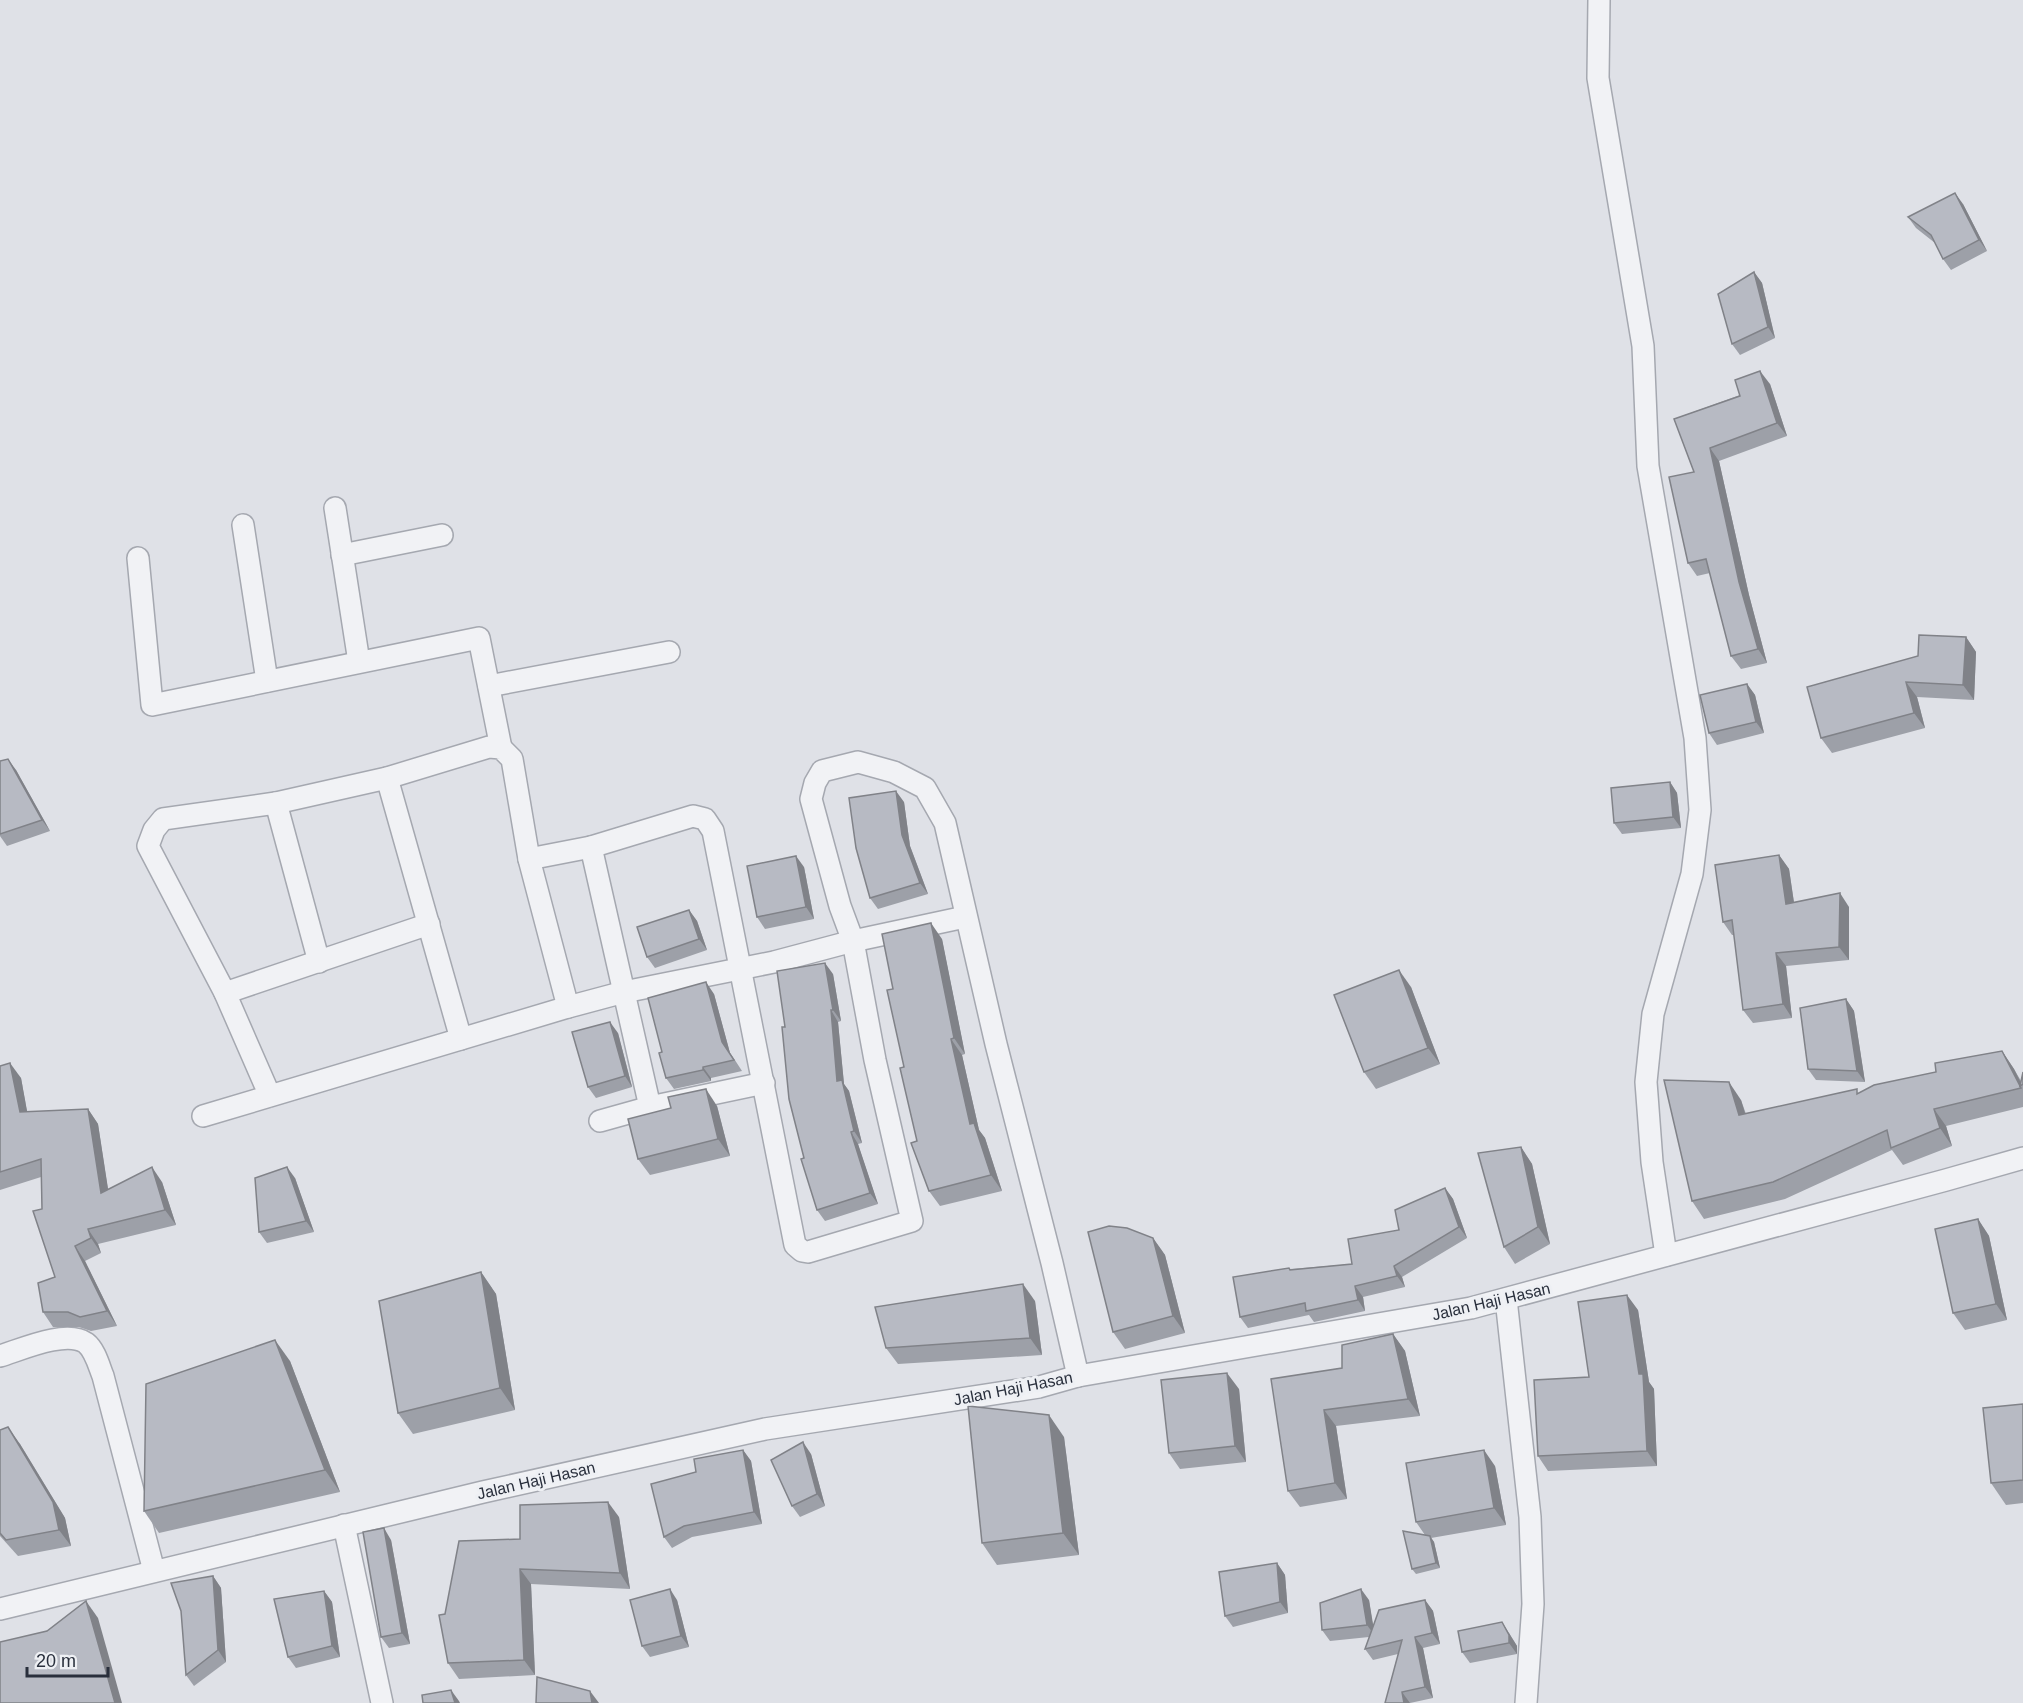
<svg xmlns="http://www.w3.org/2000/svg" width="2023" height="1703" font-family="Helvetica,sans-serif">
	<rect width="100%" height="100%" fill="#dfe1e7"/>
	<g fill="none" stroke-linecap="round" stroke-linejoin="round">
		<defs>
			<g id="minor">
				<polyline points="1599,0 1598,78 1643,346 1648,466 1695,738 1700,810 1692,874 1653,1014 1646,1082 1652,1162 1666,1255"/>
				<polyline points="335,508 359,662"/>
				<polyline points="243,525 267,681"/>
				<polyline points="342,555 442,535"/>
				<polyline points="138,558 152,705 479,638 501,748"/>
				<polyline points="489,686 669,652"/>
				<polyline points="387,778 461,1039"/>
				<polyline points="276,803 319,962"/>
				<polyline points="591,847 650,1107"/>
				<polyline points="529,859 591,847 693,816 705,819 713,831 795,1245 802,1251 808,1252 912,1221 875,1060 853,941 840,906 811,799 815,783 822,771 858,762 894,772 925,788 945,823 996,1044 1052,1263 1078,1376"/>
				<polyline points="225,993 429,924"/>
				<polyline points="568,1007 624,992 774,962 853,941 965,917"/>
				<polyline points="203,1116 568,1007 529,859 512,759 501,748 489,747 387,778 276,803 163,819 154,830 148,846 225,993 270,1096"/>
				<polyline points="600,1121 650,1107 764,1083"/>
				<polyline points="1506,1299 1530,1517 1533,1604 1526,1703"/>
				<path d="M0 1356C20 1350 66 1329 86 1343 95 1350 99 1366 103 1376L154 1571"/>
				<polyline points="344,1525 382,1703"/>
				<polyline points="0,1609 483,1492 765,1429 1039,1387 1078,1376 1471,1308 1946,1180 2023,1158"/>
			</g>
		</defs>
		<use href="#minor" stroke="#a5a8b0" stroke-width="24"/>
		<use href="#minor" stroke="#f1f2f5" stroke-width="21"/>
	</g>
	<g fill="#9da0a8">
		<polygon points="1963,204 1987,251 1951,270 1943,259 1935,243 1916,228 1908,217"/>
		<polygon points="1754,272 1762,283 1775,338 1740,355 1732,344"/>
		<polygon points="1770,384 1787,436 1719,461 1749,595 1767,663 1741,669 1731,656 1710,573 1697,576 1688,563 1694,472 1674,419"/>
		<polygon points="1966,637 1976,652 1974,700 1917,697 1925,728 1832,753 1821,738 1918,656"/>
		<polygon points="1747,684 1755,695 1764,733 1717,745 1709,733"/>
		<polygon points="0,761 16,770 50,831 7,846 0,836"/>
		<polygon points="1670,782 1677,793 1681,828 1622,834 1614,823"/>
		<polygon points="904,802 910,846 928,894 878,909 870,898"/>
		<polygon points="1779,855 1789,869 1794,902 1849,907 1849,960 1786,966 1792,1018 1753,1023 1743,1010 1734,935 1732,935 1723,922"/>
		<polygon points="804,867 814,919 765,929 757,917"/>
		<polygon points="689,910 697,921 707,950 655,968 647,957"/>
		<polygon points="942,939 965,1054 962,1055 979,1130 985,1138 1002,1191 940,1206 929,1191 917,1141 893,989"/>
		<polygon points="833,974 841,1021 838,1022 844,1084 849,1091 862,1143 858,1144 878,1204 825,1221 817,1210 804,1158 785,1027"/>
		<polygon points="1411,987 1440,1064 1376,1089 1364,1072"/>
		<polygon points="714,994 730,1053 742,1071 711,1078 711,1081 674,1089 666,1078 662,1052"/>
		<polygon points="1846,999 1854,1011 1865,1082 1816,1080 1808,1069"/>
		<polygon points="618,1033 632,1087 596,1098 588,1087"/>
		<polygon points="2002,1051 2014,1069 2021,1081 2023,1072 2023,1107 1946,1126 1952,1146 1903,1165 1892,1150 1785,1199 1704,1219 1692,1201 1741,1100 1746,1114 1859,1093 1936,1072"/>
		<polygon points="0,1066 21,1078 27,1112 88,1109 98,1124 108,1190 162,1182 176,1225 98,1244 101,1253 85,1261 117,1326 91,1331 79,1327 53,1327 43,1312 55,1277 42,1209 41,1177 0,1190"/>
		<polygon points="717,1106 730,1156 650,1175 638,1159"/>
		<polygon points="1521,1147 1532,1164 1550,1244 1515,1264 1504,1247"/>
		<polygon points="295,1178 314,1232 267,1243 259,1232"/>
		<polygon points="1445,1188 1453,1199 1467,1238 1402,1277 1405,1287 1363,1297 1365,1311 1314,1322 1309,1315 1248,1328 1240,1317 1290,1269 1352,1264 1399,1230"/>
		<polygon points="1978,1219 1989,1236 2007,1320 1965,1330 1953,1313"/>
		<polygon points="1153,1238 1165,1255 1185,1333 1125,1349 1113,1332"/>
		<polygon points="481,1272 496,1294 515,1410 413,1434 398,1413"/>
		<polygon points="1035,1301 1042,1355 898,1364 886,1348"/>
		<polygon points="1638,1310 1649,1382 1654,1389 1657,1466 1548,1471 1538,1456 1589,1377"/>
		<polygon points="1393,1334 1405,1351 1420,1416 1336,1426 1347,1499 1300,1507 1288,1491 1342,1368"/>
		<polygon points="290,1361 340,1492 159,1533 144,1511"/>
		<polygon points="1239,1389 1246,1462 1180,1469 1169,1453"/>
		<polygon points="2023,1404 2023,1503 2006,1505 1991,1483"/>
		<polygon points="0,1430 20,1444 65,1518 71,1546 18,1556 0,1536"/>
		<polygon points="1064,1437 1079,1555 997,1565 982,1543"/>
		<polygon points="743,1450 751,1461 762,1524 692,1537 672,1548 664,1537 696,1472"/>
		<polygon points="811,1454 825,1506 800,1517 792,1506"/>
		<polygon points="1495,1466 1506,1525 1431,1538 1434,1542 1440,1568 1416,1574 1412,1569 1425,1535 1416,1522"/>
		<polygon points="619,1517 630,1589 531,1584 535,1675 459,1679 448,1663 445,1614 520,1539"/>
		<polygon points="391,1540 410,1644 389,1648 381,1637"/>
		<polygon points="1277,1563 1285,1575 1288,1613 1233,1627 1225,1616"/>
		<polygon points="213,1576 221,1588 226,1662 194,1686 186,1675"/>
		<polygon points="324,1591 332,1602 340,1657 296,1668 288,1657"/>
		<polygon points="677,1600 689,1647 650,1657 642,1646"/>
		<polygon points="1369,1600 1373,1627 1425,1600 1433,1611 1440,1644 1423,1648 1433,1698 1410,1703 1385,1703 1398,1654 1373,1660 1365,1649 1369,1637 1330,1641 1322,1630"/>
		<polygon points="1509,1633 1517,1646 1517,1654 1470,1663 1462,1652"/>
	</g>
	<g fill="#808288">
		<polygon points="1955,193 1963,204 1987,251 1979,240"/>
		<polygon points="1754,272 1762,283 1775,338 1768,327"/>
		<polygon points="1760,371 1770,384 1787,436 1777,423"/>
		<polygon points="1710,448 1719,461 1749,595 1767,663 1758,649 1739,582"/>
		<polygon points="1966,637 1976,652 1974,700 1963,685"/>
		<polygon points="1906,682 1917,697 1925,728 1914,713"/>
		<polygon points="1747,684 1755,695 1764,733 1756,722"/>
		<polygon points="8,759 16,770 50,831 42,820"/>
		<polygon points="1670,782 1677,793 1681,828 1673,817"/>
		<polygon points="896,791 904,802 910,846 928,894 920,883 902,835"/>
		<polygon points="1779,855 1789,869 1796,917 1786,904"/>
		<polygon points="796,856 804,867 814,919 806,907"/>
		<polygon points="1840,893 1849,907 1849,960 1839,947"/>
		<polygon points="689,910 697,921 707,950 699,939"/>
		<polygon points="931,923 942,939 965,1054 954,1038"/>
		<polygon points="1776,953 1786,966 1792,1018 1783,1004"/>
		<polygon points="825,963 833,974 841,1021 833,1010"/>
		<polygon points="1399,970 1411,987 1440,1064 1428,1048"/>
		<polygon points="706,982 714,994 730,1053 742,1071 722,1042"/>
		<polygon points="1846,999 1854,1011 1865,1082 1857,1071"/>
		<polygon points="831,1010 838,1022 844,1084 849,1091 862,1143 854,1131 837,1081"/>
		<polygon points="610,1022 618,1033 632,1087 625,1076"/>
		<polygon points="951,1039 962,1055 979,1130 985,1138 1002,1191 991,1175 970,1124"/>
		<polygon points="2002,1051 2014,1069 2022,1085 2020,1086"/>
		<polygon points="10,1063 21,1078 30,1127 20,1112"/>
		<polygon points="703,1067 711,1078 711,1081 703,1070"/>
		<polygon points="1729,1082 1741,1100 1751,1133 1739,1115"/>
		<polygon points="706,1089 717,1106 730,1156 718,1139"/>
		<polygon points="88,1109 98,1124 111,1208 101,1193"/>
		<polygon points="1934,1109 1946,1126 1952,1146 1940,1128"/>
		<polygon points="851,1132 858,1144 878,1204 870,1193"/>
		<polygon points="1521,1147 1532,1164 1550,1244 1538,1227"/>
		<polygon points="152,1167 162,1182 176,1225 165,1210"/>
		<polygon points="287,1167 295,1178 314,1232 306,1221"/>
		<polygon points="1445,1188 1453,1199 1467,1238 1459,1227"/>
		<polygon points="1978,1219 1989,1236 2007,1320 1996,1304"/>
		<polygon points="88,1229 98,1244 101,1253 91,1238"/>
		<polygon points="1153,1238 1165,1255 1185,1333 1173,1316"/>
		<polygon points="75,1246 85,1261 117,1326 107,1311"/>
		<polygon points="1394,1266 1402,1277 1405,1287 1397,1276"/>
		<polygon points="481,1272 496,1294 515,1410 500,1388"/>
		<polygon points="1023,1284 1035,1301 1042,1355 1030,1338"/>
		<polygon points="1355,1286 1363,1297 1365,1311 1358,1300"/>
		<polygon points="1627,1295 1638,1310 1649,1382 1654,1389 1657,1466 1647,1451 1639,1374"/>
		<polygon points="1393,1334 1405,1351 1420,1416 1408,1399"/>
		<polygon points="275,1340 290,1361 340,1492 325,1470"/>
		<polygon points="1227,1373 1239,1389 1246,1462 1235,1446"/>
		<polygon points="1324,1410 1336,1426 1347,1499 1335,1483"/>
		<polygon points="1049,1415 1064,1437 1079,1555 1063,1533"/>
		<polygon points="8,1427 20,1444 65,1518 71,1546 59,1530"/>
		<polygon points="803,1442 811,1454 825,1506 817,1494"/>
		<polygon points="743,1450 751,1461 762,1524 754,1512"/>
		<polygon points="1484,1450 1495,1466 1506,1525 1494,1508"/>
		<polygon points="608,1502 619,1517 630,1589 620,1573"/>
		<polygon points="384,1528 391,1540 410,1644 402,1633"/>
		<polygon points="1430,1536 1434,1542 1440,1568 1436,1563"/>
		<polygon points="1277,1563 1285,1575 1288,1613 1280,1602"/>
		<polygon points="520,1569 531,1584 535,1675 524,1660"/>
		<polygon points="213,1576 221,1588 226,1662 218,1650"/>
		<polygon points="670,1589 677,1600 689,1647 681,1636"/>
		<polygon points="1361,1589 1369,1600 1375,1636 1367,1625"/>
		<polygon points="324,1591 332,1602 340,1657 332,1646"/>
		<polygon points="1425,1600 1433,1611 1440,1644 1432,1633"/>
		<polygon points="86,1601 98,1618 122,1703 115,1703"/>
		<polygon points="1502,1622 1517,1646 1517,1654 1509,1643"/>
		<polygon points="1415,1637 1423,1648 1433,1698 1425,1687"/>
		<polygon points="451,1690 459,1701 460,1703 455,1703"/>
		<polygon points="590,1691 599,1703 592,1703"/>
		<polygon points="1402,1692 1410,1703 1404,1703"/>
	</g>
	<g fill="#b7bac3" stroke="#808288" stroke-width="1.5">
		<polygon points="1955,193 1979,240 1943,259 1931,235 1908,217"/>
		<polygon points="1754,272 1768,327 1732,344 1718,294"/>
		<polygon points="1760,371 1777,423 1710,448 1739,582 1758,649 1731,656 1706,559 1688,563 1669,477 1694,472 1674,419 1740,396 1735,380"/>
		<polygon points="1919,635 1966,637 1963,685 1906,682 1914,713 1821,738 1807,687 1918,656"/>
		<polygon points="1747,684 1756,722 1709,733 1700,695"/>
		<polygon points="8,759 42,820 0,834 0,761"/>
		<polygon points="1670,782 1673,817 1614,823 1611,788"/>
		<polygon points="896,791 902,835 920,883 870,898 856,848 849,798"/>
		<polygon points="1779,855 1786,904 1840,893 1839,947 1776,953 1783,1004 1743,1010 1732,920 1723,922 1715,865"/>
		<polygon points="796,856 806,907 757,917 747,866"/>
		<polygon points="689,910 699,939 647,957 637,927"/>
		<polygon points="931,923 954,1038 951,1039 970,1124 974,1123 991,1175 929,1191 911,1143 917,1141 900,1068 904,1067 887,990 893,989 882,934"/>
		<polygon points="825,963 833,1010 831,1010 837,1081 842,1080 854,1131 851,1132 870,1193 817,1210 801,1159 804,1158 789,1099 782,1027 785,1027 777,971"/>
		<polygon points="1399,970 1428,1048 1364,1072 1334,995"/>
		<polygon points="706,982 722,1042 734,1060 703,1067 703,1070 666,1078 659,1053 662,1052 648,998"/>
		<polygon points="1846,999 1857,1071 1808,1069 1800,1008"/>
		<polygon points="610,1022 625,1076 588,1087 572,1032"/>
		<polygon points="2002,1051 2021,1088 1934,1109 1940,1128 1891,1148 1887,1130 1773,1182 1692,1201 1664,1080 1729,1082 1739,1115 1857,1089 1857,1094 1874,1085 1936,1072 1935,1063"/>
		<polygon points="10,1063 20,1112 88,1109 101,1193 152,1167 165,1210 88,1229 91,1238 75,1246 107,1311 80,1317 68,1312 43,1312 38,1283 55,1277 33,1211 42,1209 41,1159 0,1172 0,1066"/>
		<polygon points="2023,1072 2023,1084 2020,1086"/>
		<polygon points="706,1089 718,1139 638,1159 628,1119 671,1108 668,1097"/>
		<polygon points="1521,1147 1538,1227 1504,1247 1478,1153"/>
		<polygon points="287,1167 306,1221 259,1232 255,1178"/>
		<polygon points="1445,1188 1459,1227 1394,1266 1397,1276 1355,1286 1358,1300 1306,1311 1305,1303 1240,1317 1233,1277 1289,1268 1290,1270 1352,1264 1348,1239 1399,1230 1395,1210"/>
		<polygon points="1978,1219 1996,1304 1953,1313 1935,1229"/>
		<polygon points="1109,1226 1127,1228 1153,1238 1173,1316 1113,1332 1088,1232"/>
		<polygon points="481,1272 500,1388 398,1413 379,1301"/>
		<polygon points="1023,1284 1030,1338 886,1348 875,1307"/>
		<polygon points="1627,1295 1639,1374 1643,1374 1647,1451 1538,1456 1534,1380 1589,1377 1578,1302"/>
		<polygon points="1393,1334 1408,1399 1324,1410 1335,1483 1288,1491 1271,1379 1342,1368 1342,1345"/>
		<polygon points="275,1340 325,1470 144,1511 146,1384"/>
		<polygon points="1227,1373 1235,1446 1169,1453 1161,1380"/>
		<polygon points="2023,1404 2023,1480 1991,1483 1983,1408"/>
		<polygon points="968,1406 1049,1415 1063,1533 982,1543"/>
		<polygon points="8,1427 53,1502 59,1530 6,1540 0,1533 0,1430"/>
		<polygon points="803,1442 817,1494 792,1506 771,1460"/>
		<polygon points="743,1450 754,1512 684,1526 664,1537 651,1484 696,1472 694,1459"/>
		<polygon points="1484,1450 1494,1508 1416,1522 1406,1463"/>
		<polygon points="608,1502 620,1573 520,1569 524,1660 448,1663 439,1615 445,1614 459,1541 520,1539 520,1505"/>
		<polygon points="384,1528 402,1633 381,1637 363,1532"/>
		<polygon points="1403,1531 1430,1536 1436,1563 1412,1569"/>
		<polygon points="1277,1563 1280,1602 1225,1616 1219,1572"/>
		<polygon points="213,1576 218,1650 186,1675 181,1611 171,1583"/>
		<polygon points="670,1589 681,1636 642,1646 630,1600"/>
		<polygon points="1361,1589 1367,1625 1322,1630 1320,1603"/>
		<polygon points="324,1591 332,1646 288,1657 274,1599"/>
		<polygon points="1425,1600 1432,1633 1415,1637 1425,1687 1402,1692 1404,1703 1385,1703 1402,1640 1365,1649 1379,1610"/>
		<polygon points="86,1601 115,1703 0,1703 0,1642 47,1631"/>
		<polygon points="1502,1622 1509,1635 1509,1643 1462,1652 1458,1631"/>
		<polygon points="537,1677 590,1691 592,1703 536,1703"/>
		<polygon points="451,1690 455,1703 423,1703 422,1695"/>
	</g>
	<g text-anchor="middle" stroke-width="6" stroke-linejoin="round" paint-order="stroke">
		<g font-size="16" fill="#292f3c" stroke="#eef0f4">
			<text transform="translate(1491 1301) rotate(-13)" y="6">Jalan Haji Hasan</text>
			<text transform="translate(1013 1388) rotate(-11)" y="6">Jalan Haji Hasan</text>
			<text transform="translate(536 1480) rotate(-13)" y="6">Jalan Haji Hasan</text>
		</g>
	</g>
	<path d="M27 1667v9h81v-9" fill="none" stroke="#292f3c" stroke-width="3"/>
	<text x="36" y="1667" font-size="18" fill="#292f3c" stroke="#eef0f4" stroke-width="4.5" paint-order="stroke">20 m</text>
</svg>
